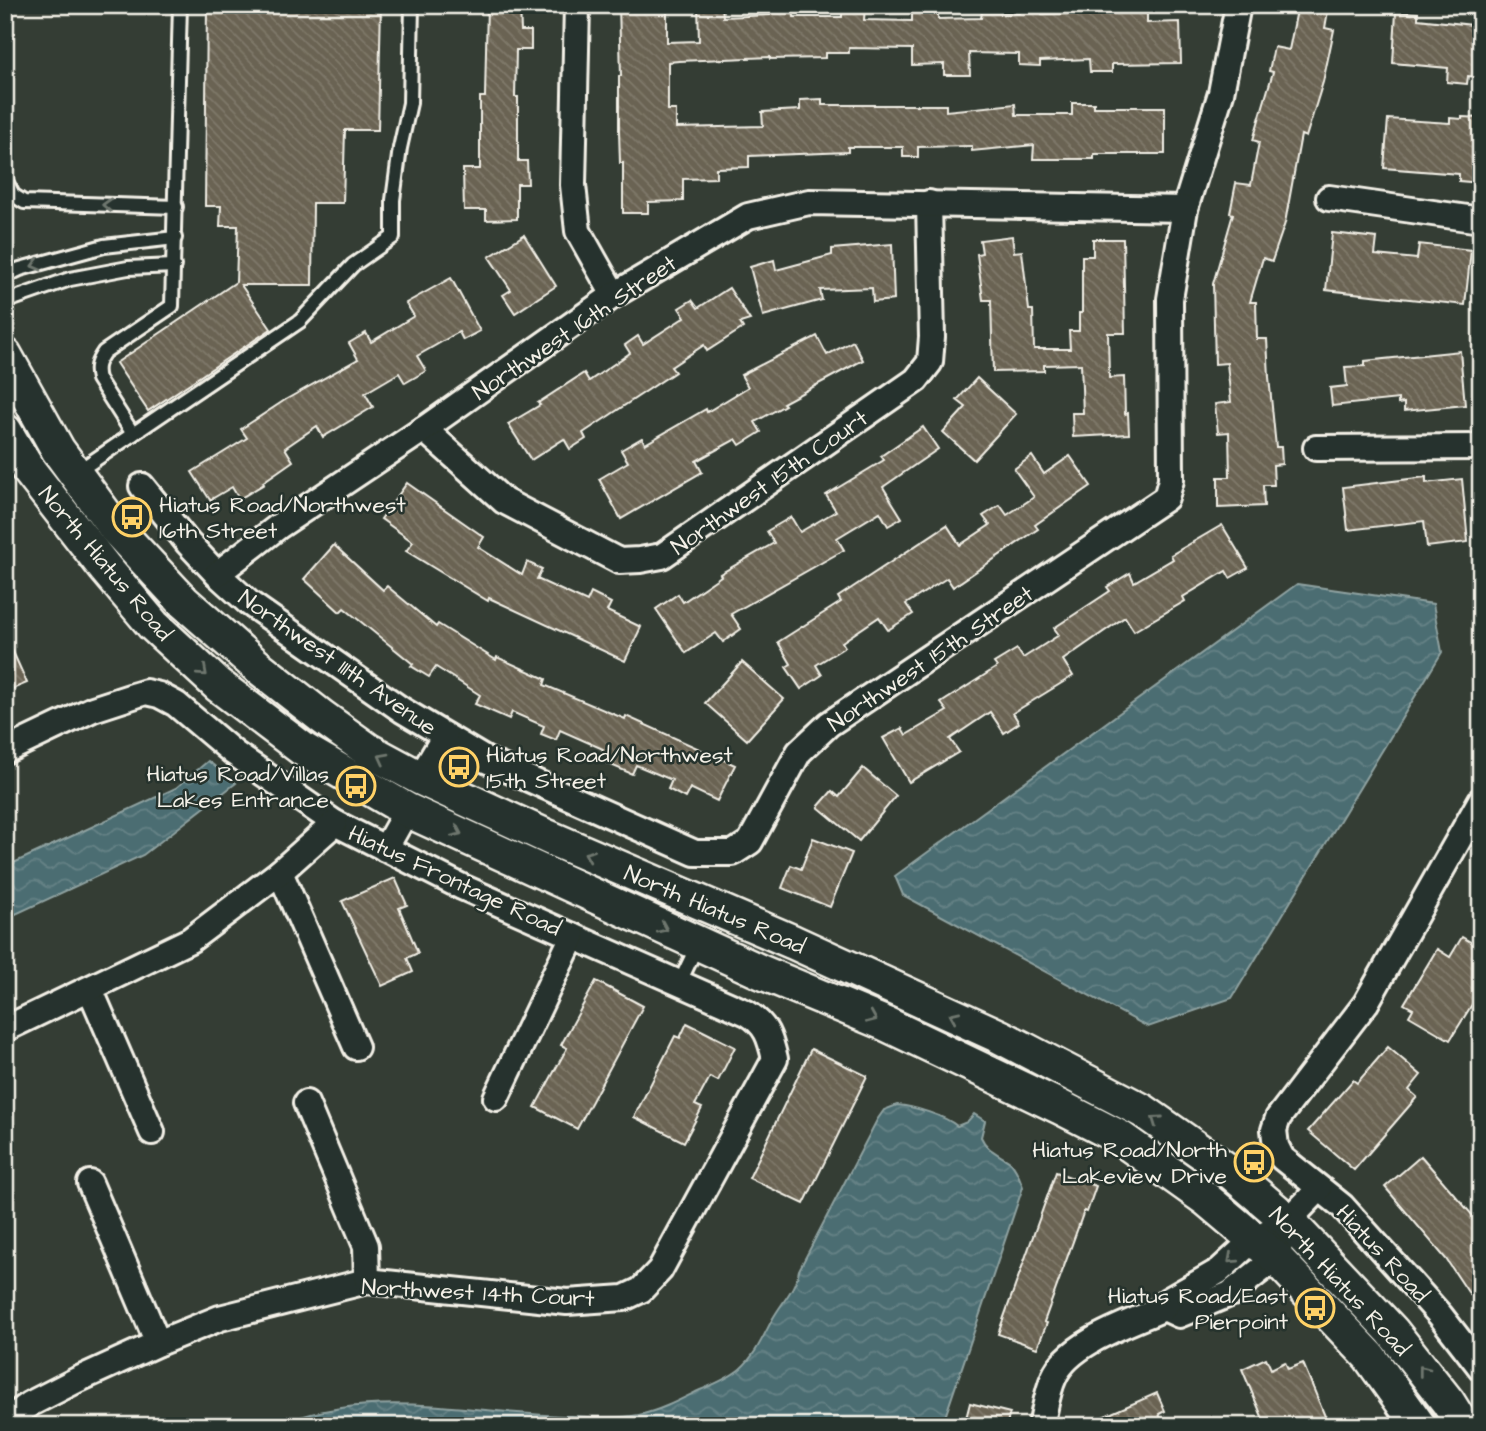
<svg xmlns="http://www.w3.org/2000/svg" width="1486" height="1431" font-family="'Architects Daughter',sans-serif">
	<defs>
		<pattern id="water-waves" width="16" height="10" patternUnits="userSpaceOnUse" patternTransform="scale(1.75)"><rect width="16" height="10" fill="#4b6d72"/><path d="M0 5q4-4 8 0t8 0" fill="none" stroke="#668286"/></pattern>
		<pattern id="building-back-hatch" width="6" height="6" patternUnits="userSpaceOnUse" patternTransform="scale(1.75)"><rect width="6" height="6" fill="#6a6352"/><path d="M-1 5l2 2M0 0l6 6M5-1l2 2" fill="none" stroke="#807a6b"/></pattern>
	</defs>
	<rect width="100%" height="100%" fill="#343d34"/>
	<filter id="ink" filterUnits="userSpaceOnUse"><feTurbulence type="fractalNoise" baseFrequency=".0143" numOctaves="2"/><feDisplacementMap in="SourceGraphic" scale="14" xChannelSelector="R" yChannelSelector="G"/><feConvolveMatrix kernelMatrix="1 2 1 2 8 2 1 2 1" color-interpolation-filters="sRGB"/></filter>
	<g filter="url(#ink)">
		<g fill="url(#water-waves)" stroke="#8fa2a1" stroke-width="2">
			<polygon points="1297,584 1433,604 1442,652 1232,998 1148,1027 903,895 895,876"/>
			<polygon points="208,761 236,783 143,855 5,919 5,867 176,788"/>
			<path d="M897 1105C913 1106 945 1116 957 1126L967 1122 974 1114 985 1121 981 1137C987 1151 998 1153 1010 1162 1017 1169 1020 1179 1023 1187L942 1426H275C373 1385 469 1414 570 1416 592 1417 617 1419 639 1415 659 1411 680 1400 698 1391 712 1385 728 1379 740 1369 755 1356 763 1337 772 1320 781 1303 796 1289 799 1270L877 1120 884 1110Z"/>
		</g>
		<g fill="url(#building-back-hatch)" stroke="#f4f1e8" stroke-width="2">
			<polygon points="207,5 381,5 378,130 345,130 343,203 313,203 312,285 241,285 271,329 148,411 116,363 236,282 238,226 220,226 221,206 205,206"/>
			<polygon points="487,5 520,5 521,31 531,31 531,50 516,50 515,97 518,97 518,161 527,161 528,184 517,184 517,219 486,220 486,210 464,210 463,169 480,169 480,97 485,97"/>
			<polygon points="619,5 658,5 658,8 667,8 667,42 699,41 698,5 722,5 723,17 770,15 770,6 793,6 794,17 842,17 842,6 865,6 864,20 912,21 912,9 938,8 938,19 981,18 982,12 1019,13 1019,9 1042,10 1042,14 1147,11 1147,23 1180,22 1181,63 1112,64 1112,72 1090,72 1089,59 1040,61 1040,66 1019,65 1019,54 969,53 970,75 944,75 944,64 912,65 912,49 849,48 849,53 825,53 825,58 770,59 770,57 679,61 668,62 668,110 676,110 676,128 763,126 762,112 800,110 800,100 822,99 822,105 946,105 946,111 1015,104 1016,115 1072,115 1072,103 1094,103 1094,107 1165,107 1165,154 1094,154 1094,159 1033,159 1034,145 972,151 972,146 918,147 918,157 903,157 903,147 848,147 848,152 749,156 749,167 716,168 716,178 683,179 683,201 648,202 648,213 623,213 623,163 620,163 619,131 619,76 621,76"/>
			<polygon points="1298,5 1329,5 1325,28 1334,30 1323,82 1306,137 1301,135 1285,223 1272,261 1263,258 1250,302 1256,302 1257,339 1267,339 1269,377 1276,447 1281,447 1282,464 1273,465 1274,485 1263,485 1264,506 1218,508 1218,477 1230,477 1229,432 1218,433 1215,404 1231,402 1227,363 1215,364 1213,284 1233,214 1230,213 1236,183 1251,185 1259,142 1253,140 1273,72 1269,71 1274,47 1289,50"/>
			<polygon points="1396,12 1418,13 1418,19 1481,26 1481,77 1468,76 1467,84 1447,82 1448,68 1393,63"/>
			<polygon points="1462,117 1481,118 1481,183 1459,181 1459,174 1384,168 1388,119 1450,123 1450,118 1462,119"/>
			<polygon points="1332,233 1377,238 1375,255 1417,259 1419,244 1471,250 1465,305 1326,290"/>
			<polygon points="524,235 556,286 515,313 503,295 511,290 489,257"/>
			<polygon points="1012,236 1014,252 1022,251 1029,310 1033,310 1034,349 1070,349 1069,331 1079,331 1079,313 1082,313 1082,256 1093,256 1093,239 1123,239 1125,333 1108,333 1109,378 1124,377 1125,414 1128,413 1129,434 1073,437 1072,413 1083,413 1081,364 1044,365 1044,371 993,372 991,300 983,300 977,254 982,253 980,240"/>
			<polygon points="892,244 894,300 873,302 872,288 820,290 822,300 763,316 750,267 774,260 776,270 832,255 832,249"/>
			<polygon points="451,278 480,331 463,340 459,332 417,356 426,371 405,383 399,373 365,393 373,407 323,437 317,426 285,448 293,461 263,482 264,484 239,499 232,487 210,500 192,472 247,438 241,429 285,400 358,359 349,343 366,333 371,342 414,316 406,303"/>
			<polygon points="729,288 750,320 740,323 743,328 707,351 704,345 671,367 675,372 583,433 586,439 570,449 564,439 531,460 508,424 540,405 538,403 584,373 589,381 630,353 625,345 638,336 643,344 685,317 679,308 692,300 698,308"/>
			<polygon points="817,336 827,355 853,341 863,360 783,403 785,405 755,422 761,432 740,445 736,439 696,461 702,472 621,519 599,479 628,462 621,450 642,438 645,444 706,409 707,412 748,387 741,375"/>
			<polygon points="1460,351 1465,405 1404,411 1404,403 1398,404 1398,399 1332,406 1330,388 1347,386 1345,367 1365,366 1365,361"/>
			<polygon points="977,378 1016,414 974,460 943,432 966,407 957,400"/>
			<polygon points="923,427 938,449 883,487 902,518 888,526 880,512 837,538 844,550 731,614 741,629 723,642 716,633 686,653 656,609 678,594 683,602 721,576 720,574 774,543 767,531 791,517 800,532 836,511 826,495 884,460 881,456"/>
			<polygon points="1032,456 1044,474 1070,456 1091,486 1035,525 1038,529 953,587 947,578 906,604 913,614 888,630 879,617 842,642 845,647 816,665 822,675 801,689 786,667 791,664 778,642 841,602 838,597 947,525 960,545 990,525 983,516 1000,505 1007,515 1034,497 1014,469"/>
			<polygon points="1426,477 1426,483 1462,479 1468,542 1427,547 1424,521 1348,530 1343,487"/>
			<polygon points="407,483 484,537 478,547 522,575 527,562 542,569 537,579 587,602 591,593 611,603 607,611 641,627 625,661 489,598 488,601 406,551 413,542 381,519"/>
			<polygon points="1222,525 1248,568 1230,578 1226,571 1183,597 1185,601 1134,631 1125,617 1063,660 1073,676 1013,713 1019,723 1004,733 990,712 950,739 959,752 909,782 883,738 902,728 906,735 947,711 941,703 997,667 994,663 1017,649 1023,658 1059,635 1054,628 1110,591 1107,587 1130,573 1134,582 1173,559 1171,555"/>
			<polygon points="334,545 383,590 387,586 436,627 438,624 496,660 497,657 546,679 544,685 625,719 626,716 735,765 717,801 690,788 685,798 668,789 672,780 636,765 632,774 599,760 603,749 560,730 556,740 541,734 544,726 512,712 509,719 475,704 480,695 436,667 429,677 411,666 413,664 344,608 340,612 304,579"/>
			<polygon points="5,634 27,683 5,692"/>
			<polygon points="742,662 784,699 747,740 705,703"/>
			<polygon points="863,768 896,796 859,841 818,807 832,791 839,797"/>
			<polygon points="813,838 852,853 830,907 782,888 791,865 801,869"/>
			<polygon points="395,878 407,905 399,908 418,953 407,958 413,972 382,986 342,901"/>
			<polygon points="1462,937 1481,948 1481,990 1450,1040 1409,1016 1413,1009 1404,1004 1437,949 1450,957"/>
			<polygon points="596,981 643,1006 577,1129 535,1107 567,1048 561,1045"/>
			<polygon points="687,1023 735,1047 718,1081 710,1077 695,1105 702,1108 684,1142 634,1117 675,1036 680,1038"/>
			<polygon points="1388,1047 1421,1075 1409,1090 1417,1097 1354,1170 1308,1131 1353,1080 1357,1083"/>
			<polygon points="811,1049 867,1076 804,1204 749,1178"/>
			<polygon points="1421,1156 1481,1225 1481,1288 1470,1295 1446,1259 1385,1187"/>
			<polygon points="1056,1172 1096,1186 1087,1212 1084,1211 1044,1322 1047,1323 1037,1348 998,1334"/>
			<polygon points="1266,1358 1271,1369 1285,1362 1288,1369 1303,1363 1329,1426 1266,1426 1242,1369"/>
			<polygon points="1157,1393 1165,1411 1159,1414 1164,1426 1082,1426"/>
			<polygon points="970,1403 1010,1413 1006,1426 964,1426"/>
		</g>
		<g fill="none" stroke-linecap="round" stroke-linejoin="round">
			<defs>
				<g id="service">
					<polyline points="5,179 13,195 24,202 176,207"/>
					<polyline points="5,276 20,269 104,246 175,238"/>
					<polyline points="5,299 10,300 70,279 128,268 174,266"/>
					<polyline points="133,434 300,321 353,265 393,237 393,200 400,148 410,103 412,5"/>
					<path d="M77 472 133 434 98 379C95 368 97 362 104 352L172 306 180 5"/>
					<polyline points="679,984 697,946"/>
				</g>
				<g id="minor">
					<polyline points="577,5 573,185 578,231 614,295"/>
					<polyline points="1329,198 1481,220"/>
					<polyline points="424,429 504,501 619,561 640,560 662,556 916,380 930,362 932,337 929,203"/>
					<polyline points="1316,448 1481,447"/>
					<polyline points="142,486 188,543 217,574 249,603 402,710 486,760 695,853 733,853 750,842 799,752 829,724 1166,498 1171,480 1170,299 1185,209 1221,93 1238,5"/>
					<polyline points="217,574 279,526 424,429 614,295 748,216 809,202 1185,209"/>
					<path d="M5 751 93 709 136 695 146 692 159 695 176 704 234 753 335 823 462 887 747 1013C767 1025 770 1038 775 1059L660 1270 641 1290 624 1298 567 1302 367 1281 220 1318 158 1343 77 1380 30 1404 5 1422"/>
					<polyline points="420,778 445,736"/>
					<polyline points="1481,800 1366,1003 1278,1118 1274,1130 1276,1146 1282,1158 1342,1206 1440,1315 1481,1368"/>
					<polyline points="385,849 407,810"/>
					<polyline points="280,872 356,1047"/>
					<polyline points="90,989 152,1132"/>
					<polyline points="5,1029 190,940 280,872 335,823"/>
					<polyline points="496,1098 573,936"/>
					<polyline points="306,1103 366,1246 367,1281"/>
					<polyline points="90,1183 158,1343"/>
					<polyline points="1164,1308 1179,1315 1230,1294 1276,1258 1281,1242"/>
					<path d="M1041 1426C1045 1410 1047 1392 1054 1377 1069 1342 1131 1323 1164 1308L1167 1301 1219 1271 1254 1239 1288 1221 1319 1189"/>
				</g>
				<g id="secondary">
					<polyline points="5,355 58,450 116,529 184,602 257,666 322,717 368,750 420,778 548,837 793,942 1001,1037 1143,1111 1233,1174 1288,1221 1392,1331 1448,1402 1463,1426"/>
					<polyline points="5,431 27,468 105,568 153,625 218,685 304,750 407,810 761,972 886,1024 1060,1107 1119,1137 1206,1199 1276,1258 1369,1356 1419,1426"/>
				</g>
			</defs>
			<use href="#service" stroke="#f4f1e8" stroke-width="18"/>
			<use href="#minor" stroke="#f4f1e8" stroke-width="30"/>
			<use href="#secondary" stroke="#f4f1e8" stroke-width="38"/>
			<use href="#service" stroke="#26332d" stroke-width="12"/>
			<use href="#minor" stroke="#26332d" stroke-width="24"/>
			<use href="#secondary" stroke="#26332d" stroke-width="33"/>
		</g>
		<defs><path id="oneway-chevron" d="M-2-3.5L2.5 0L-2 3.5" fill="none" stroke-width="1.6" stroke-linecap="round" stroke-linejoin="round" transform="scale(1.75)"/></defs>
		<g stroke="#6e766e">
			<use href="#oneway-chevron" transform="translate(107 205) rotate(-178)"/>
			<use href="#oneway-chevron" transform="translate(36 265) rotate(165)"/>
			<use href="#oneway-chevron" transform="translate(203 672) rotate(42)"/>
			<use href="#oneway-chevron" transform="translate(383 758) rotate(-152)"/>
			<use href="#oneway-chevron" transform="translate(457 832) rotate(24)"/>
			<use href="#oneway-chevron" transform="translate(589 855) rotate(-157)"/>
			<use href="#oneway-chevron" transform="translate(663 928) rotate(24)"/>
			<use href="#oneway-chevron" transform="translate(954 1016) rotate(-156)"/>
			<use href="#oneway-chevron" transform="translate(872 1018) rotate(23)"/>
			<use href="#oneway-chevron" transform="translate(1156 1120) rotate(-145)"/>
			<use href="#oneway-chevron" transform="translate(1232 1259) rotate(138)"/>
			<use href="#oneway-chevron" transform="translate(1423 1370) rotate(-128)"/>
		</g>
	</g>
	<defs>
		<symbol id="bus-ring" viewBox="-11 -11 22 22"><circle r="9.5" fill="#26332d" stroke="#ffd166" stroke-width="1.5"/><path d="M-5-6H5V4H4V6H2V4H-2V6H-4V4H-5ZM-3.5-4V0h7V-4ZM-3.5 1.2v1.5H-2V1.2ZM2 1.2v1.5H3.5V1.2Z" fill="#ffd166"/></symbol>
	</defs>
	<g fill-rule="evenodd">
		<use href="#bus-ring" x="110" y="495" width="44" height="44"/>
		<use href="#bus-ring" x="437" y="745" width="44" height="44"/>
		<use href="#bus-ring" x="334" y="764" width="44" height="44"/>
		<use href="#bus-ring" x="1232" y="1140" width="44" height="44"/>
		<use href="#bus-ring" x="1293" y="1286" width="44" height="44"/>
	</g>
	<g text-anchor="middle" stroke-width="5" stroke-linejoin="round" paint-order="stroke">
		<g font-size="23" fill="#f4f1e8" stroke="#26332d">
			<text transform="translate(574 327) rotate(-34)" y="8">Northwest 16th Street</text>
			<text transform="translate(769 482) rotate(-35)" y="8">Northwest 15th Court</text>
			<text transform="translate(106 563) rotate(50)" y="8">North Hiatus Road</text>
			<text transform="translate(930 658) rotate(-34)" y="8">Northwest 15th Street</text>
			<text transform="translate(338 662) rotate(35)" y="8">Northwest 111th Avenue</text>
			<text transform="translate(455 880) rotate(25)" y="8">Hiatus Frontage Road</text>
			<text transform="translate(715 909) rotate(23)" y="8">North Hiatus Road</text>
			<text transform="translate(1383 1253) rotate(47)" y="8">Hiatus Road</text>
			<text transform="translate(1340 1281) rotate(47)" y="8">North Hiatus Road</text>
			<text transform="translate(478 1292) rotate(3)" y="8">Northwest 14th Court</text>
		</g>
		<g font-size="23" fill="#f4f1e8" stroke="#26332d" text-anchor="end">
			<text x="159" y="512" text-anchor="start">Hiatus Road/Northwest<tspan x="159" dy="26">16th Street</tspan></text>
			<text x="486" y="762" text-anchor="start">Hiatus Road/Northwest<tspan x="486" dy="26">15th Street</tspan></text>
			<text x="329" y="781">Hiatus Road/Villas<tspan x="329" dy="26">Lakes Entrance</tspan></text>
			<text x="1227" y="1157">Hiatus Road/North<tspan x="1227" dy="26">Lakeview Drive</tspan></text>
			<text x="1288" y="1303">Hiatus Road/East<tspan x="1288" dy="26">Pierpoint</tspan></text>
		</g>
	</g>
	<rect width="1486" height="1431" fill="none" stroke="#26332d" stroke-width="28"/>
	<rect x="14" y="14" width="1458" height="1403" fill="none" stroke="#f4f1e8" stroke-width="2.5" filter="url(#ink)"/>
</svg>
